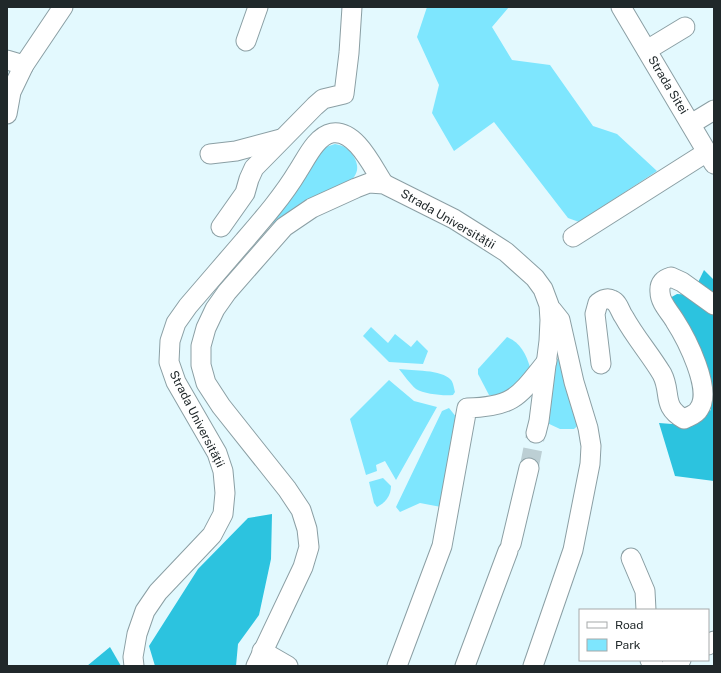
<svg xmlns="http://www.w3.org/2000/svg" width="721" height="673" font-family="'Public Sans',sans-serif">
	<rect width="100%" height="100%" fill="#e3f9fe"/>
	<g fill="#7ee6fe">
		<polygon points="427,7 509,7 492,27 512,60 550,65 593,126 617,134 657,171 579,222 568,218 494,122 454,151 432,113 439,85 417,37"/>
		<path d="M335 144C344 146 349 148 354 157 369 183 328 192 311 200 298 207 285 216 272 224L281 208 323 148Z"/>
		<polygon points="371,327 388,343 395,334 411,347 417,340 428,351 423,364 389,362 363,336"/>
		<path d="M507 337C520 342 526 354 530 367L518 388 502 397 489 395 478 374V369Z"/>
		<polygon points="557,359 563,360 581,423 574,429 560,429 545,422 550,362"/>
		<path d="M399 369C413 371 441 369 451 380 453 382 454 388 455 392L453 395C443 396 424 394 416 389 410 384 404 375 399 369Z"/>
		<polygon points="389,380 414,401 437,407 396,480 385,461 376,465 377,471 366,475 350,419"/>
		<polygon points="449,408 457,418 441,507 420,503 400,512 396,507 442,411"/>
		<path d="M383 478 391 486C391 496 385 503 377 507L374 503 369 482Z"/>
	</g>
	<g fill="#2cc3df">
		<polygon points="704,270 714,280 714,481 675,476 659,423 685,425 711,410 703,375 668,299 677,294 692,295"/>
		<polygon points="272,514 271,559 259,615 238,644 236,666 155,666 149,646 198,569 248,518"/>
		<polygon points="110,647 121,666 87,666"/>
	</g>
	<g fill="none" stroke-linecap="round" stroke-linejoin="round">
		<polyline stroke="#bccfd4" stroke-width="19" stroke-dasharray="19 10" stroke-linecap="butt" points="529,468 536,433"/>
		<defs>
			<g id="minor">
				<polyline points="621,7 714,164"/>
				<polyline points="246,41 258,7"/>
				<polyline points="647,50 685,27"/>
				<polyline points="7,60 24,65"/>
				<polyline points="7,114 11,92 24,65 63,7"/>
				<polyline points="691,124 714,110"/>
				<polyline points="210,154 236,151 281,139"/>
				<polyline points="221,227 245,193 249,179 254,168 315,106 323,99 344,94 349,53 352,7"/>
				<polyline points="573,237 707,152"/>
				<path d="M601 364 595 314 598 303C602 300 607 297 612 300 619 303 620 312 624 317 635 337 650 354 662 374 672 393 661 406 684 419 689 416 696 415 699 409 713 390 686 338 675 321 670 312 660 303 660 292 659 283 664 279 671 277L682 282 714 305"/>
				<polyline points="511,544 529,468"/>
				<polyline points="631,558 645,591 646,610"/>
				<polyline points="708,645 714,641"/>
				<polyline points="262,651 288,666"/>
				<polyline points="650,660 654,666"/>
				<path d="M134 666 133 657 137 634 145 611 158 592 212 535 223 514 225 493 223 471 217 453 176 382 169 362 170 341 176 323 188 306C207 284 225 263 244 241 263 219 283 196 298 171 306 159 316 136 332 133 356 129 373 168 384 184"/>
				<polyline points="256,666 303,567 309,547 307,529 301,510 287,489 221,406 206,383 201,365 201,346 206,328 215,309 227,292 284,227 312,208 356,188 369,183 384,184 454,219 481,236 506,252 535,278 543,289 549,305 550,320 549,341 539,421 536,433"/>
				<path d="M397 666 442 546 467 408C514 407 519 396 547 361"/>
				<polyline points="465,666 508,551"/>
				<polyline points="533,666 573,550 590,464 591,446 588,428 574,382 560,320 552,310"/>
				<polyline points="671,666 681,660"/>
			</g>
		</defs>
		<use href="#minor" stroke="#8b9fa4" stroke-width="21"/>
		<use href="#minor" stroke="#fff" stroke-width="19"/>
	</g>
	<g text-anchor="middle" stroke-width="3.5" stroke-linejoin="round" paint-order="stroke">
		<g font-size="12" fill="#20282a" stroke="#fff">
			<text transform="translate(668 85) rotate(59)" y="4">Strada Sitei</text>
			<text transform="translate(448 219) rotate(30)" y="4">Strada Universității</text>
			<text transform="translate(197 419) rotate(63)" y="4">Strada Universității</text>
		</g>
	</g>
	<rect width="721" height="673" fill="none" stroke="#20282a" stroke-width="16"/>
	<rect x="579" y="609" width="130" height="52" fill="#ffffff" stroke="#a6a9aa"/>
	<rect x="587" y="622" width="20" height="6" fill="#ffffff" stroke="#a6a9aa"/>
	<text x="615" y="629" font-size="12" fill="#20282a">Road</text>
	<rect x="587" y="639" width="20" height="12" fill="#7ee6fe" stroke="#a6a9aa"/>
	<text x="615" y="649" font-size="12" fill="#20282a">Park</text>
</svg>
